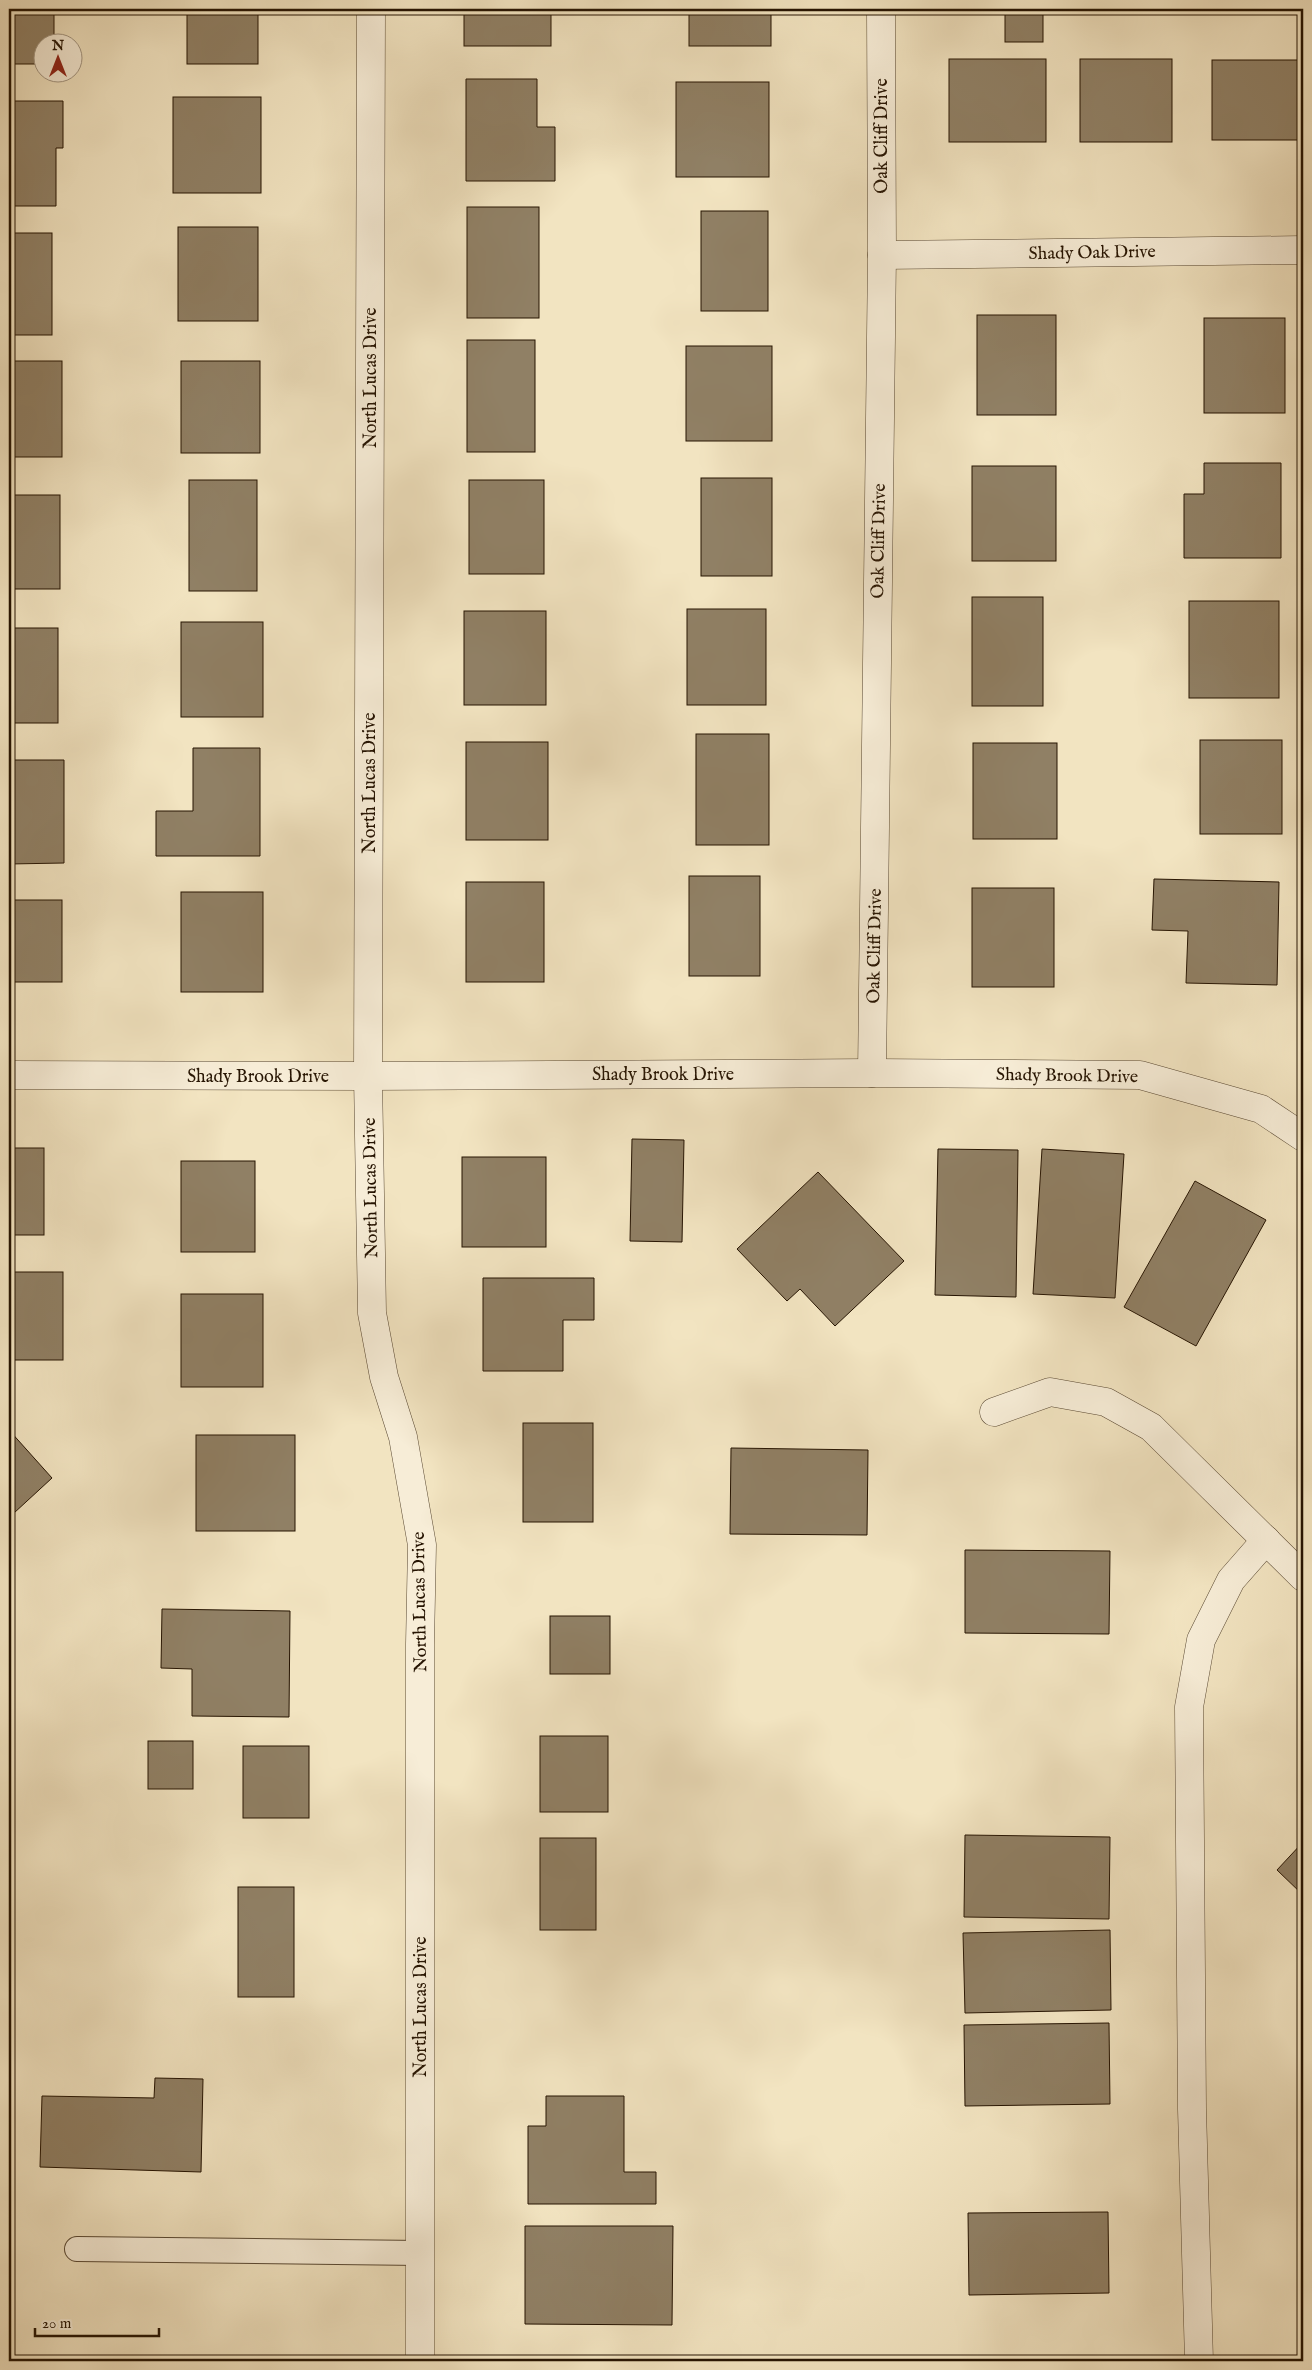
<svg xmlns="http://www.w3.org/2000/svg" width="1312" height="2370" font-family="'IM FELL English',serif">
	<rect width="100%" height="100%" fill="#f2e4c1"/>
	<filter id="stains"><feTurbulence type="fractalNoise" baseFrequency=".004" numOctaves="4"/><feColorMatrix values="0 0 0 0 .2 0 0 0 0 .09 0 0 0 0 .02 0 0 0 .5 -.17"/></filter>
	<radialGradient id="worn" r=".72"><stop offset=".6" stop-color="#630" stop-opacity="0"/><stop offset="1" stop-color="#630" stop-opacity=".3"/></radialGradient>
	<g fill="#908065" stroke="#261402">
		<polygon points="9,9 54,9 54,42 42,42 42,64 9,64"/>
		<rect x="187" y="9" width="71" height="55"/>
		<rect x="464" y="9" width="87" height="37"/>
		<rect x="689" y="9" width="82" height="37"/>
		<rect x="1005" y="9" width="38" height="33"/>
		<rect x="949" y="59" width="97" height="83"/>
		<rect x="1080" y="59" width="92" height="83"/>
		<rect x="1212" y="60" width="91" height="80"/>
		<polygon points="466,79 537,79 537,127 555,127 555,181 466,181"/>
		<rect x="676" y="82" width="93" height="95"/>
		<rect x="173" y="97" width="88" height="96"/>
		<polygon points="9,101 63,101 63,148 56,148 56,206 9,206"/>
		<rect x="467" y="207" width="72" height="111"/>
		<rect x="701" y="211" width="67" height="100"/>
		<rect x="178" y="227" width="80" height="94"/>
		<rect x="9" y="233" width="43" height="102"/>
		<rect x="977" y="315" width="79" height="100"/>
		<rect x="1204" y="318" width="81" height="95"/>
		<rect x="467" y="340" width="68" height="112"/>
		<rect x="686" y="346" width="86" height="95"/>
		<rect x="9" y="361" width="53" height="96"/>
		<rect x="181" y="361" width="79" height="92"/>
		<polygon points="1204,463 1281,463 1281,558 1184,558 1184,494 1204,494"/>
		<rect x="972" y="466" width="84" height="95"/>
		<rect x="701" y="478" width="71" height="98"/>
		<rect x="189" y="480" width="68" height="111"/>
		<rect x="469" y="480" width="75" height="94"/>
		<rect x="9" y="495" width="51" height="94"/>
		<rect x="972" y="597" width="71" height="109"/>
		<rect x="1189" y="601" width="90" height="97"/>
		<rect x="687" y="609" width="79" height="96"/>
		<rect x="464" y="611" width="82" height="94"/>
		<rect x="181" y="622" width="82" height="95"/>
		<rect x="9" y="628" width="49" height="95"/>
		<rect x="696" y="734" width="73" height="111"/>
		<rect x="1200" y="740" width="82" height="94"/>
		<rect x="466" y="742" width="82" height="98"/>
		<rect x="973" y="743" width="84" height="96"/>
		<polygon points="193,748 260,748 260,856 156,856 156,811 193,811"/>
		<polygon points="9,760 64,760 64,863 9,864"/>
		<rect x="689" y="876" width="71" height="100"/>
		<polygon points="1154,879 1279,882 1277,985 1186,983 1188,931 1152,930"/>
		<rect x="466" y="882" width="78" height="100"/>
		<rect x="972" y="888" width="82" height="99"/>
		<rect x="181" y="892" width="82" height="100"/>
		<rect x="9" y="900" width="53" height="82"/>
		<polygon points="632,1139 684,1140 682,1242 630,1241"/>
		<rect x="9" y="1148" width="35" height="87"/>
		<polygon points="938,1149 1018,1150 1016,1297 935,1295"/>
		<polygon points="1042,1149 1124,1154 1115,1298 1033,1294"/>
		<rect x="462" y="1157" width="84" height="90"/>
		<rect x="181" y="1161" width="74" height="91"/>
		<polygon points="818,1172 904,1261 835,1326 800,1289 787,1301 737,1249"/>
		<polygon points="1195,1181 1266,1220 1196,1346 1124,1307"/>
		<rect x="9" y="1272" width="54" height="88"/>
		<polygon points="483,1278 594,1278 594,1320 563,1320 563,1371 483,1371"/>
		<rect x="181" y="1294" width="82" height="93"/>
		<rect x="523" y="1423" width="70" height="99"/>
		<polygon points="9,1430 52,1478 14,1513 9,1507"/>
		<rect x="196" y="1435" width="99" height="96"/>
		<polygon points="731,1448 868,1450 867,1535 730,1534"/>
		<polygon points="965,1550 1110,1551 1109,1634 965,1633"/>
		<polygon points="162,1609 290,1611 289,1717 192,1716 192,1669 161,1668"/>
		<rect x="550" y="1616" width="60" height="58"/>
		<rect x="540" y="1736" width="68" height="76"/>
		<rect x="148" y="1741" width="45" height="48"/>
		<rect x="243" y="1746" width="66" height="72"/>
		<polygon points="965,1835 1110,1837 1109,1919 964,1917"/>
		<rect x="540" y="1838" width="56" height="92"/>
		<polygon points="1303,1842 1303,1895 1277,1870"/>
		<rect x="238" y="1887" width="56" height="110"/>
		<polygon points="1110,1930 1111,2010 965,2013 963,1933"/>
		<polygon points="1109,2023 1110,2104 965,2106 964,2025"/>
		<polygon points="155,2078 203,2079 201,2172 40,2167 42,2096 154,2098"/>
		<polygon points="546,2096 624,2096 624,2172 656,2172 656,2204 528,2204 528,2126 546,2126"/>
		<polygon points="1108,2212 1109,2293 969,2295 968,2213"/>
		<polygon points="525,2226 673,2226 672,2325 525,2324"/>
	</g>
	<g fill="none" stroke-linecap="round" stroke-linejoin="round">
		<defs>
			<polyline id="service" points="77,2249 420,2253"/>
			<g id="minor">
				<polyline points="371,9 368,1076 372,1313 384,1377 403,1437 422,1545 420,1644 420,2361"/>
				<polyline points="882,255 1303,250"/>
				<polyline points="872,1073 882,255 881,9"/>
				<polyline points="9,1075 368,1076 872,1073 1140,1075 1261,1109 1303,1137"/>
				<polyline points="994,1412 1050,1392 1106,1402 1151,1427 1303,1577"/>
				<polyline points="1199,2361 1192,2109 1189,1707 1201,1640 1231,1580 1266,1540"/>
			</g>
		</defs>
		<use href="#service" stroke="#594832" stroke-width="26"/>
		<use href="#minor" stroke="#594832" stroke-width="29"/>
		<use href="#service" stroke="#f7edd7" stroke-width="24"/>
		<use href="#minor" stroke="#f7edd7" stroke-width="28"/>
	</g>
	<g text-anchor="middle" stroke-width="4" stroke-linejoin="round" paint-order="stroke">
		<g font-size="18" fill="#261402" stroke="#f7edd7">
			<text transform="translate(881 136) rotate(-90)" y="6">Oak Cliff Drive</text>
			<text transform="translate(1092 252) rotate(-1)" y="6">Shady Oak Drive</text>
			<text transform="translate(370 378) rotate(-90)" y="6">North Lucas Drive</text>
			<text transform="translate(878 541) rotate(-89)" y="6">Oak Cliff Drive</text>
			<text transform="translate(369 783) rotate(-90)" y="6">North Lucas Drive</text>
			<text transform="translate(874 946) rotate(-89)" y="6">Oak Cliff Drive</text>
			<text x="663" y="1080">Shady Brook Drive</text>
			<text transform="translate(1067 1075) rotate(1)" y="6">Shady Brook Drive</text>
			<text x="258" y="1082">Shady Brook Drive</text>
			<text transform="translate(370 1188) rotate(-91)" y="6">North Lucas Drive</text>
			<text transform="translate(419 1602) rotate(-91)" y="6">North Lucas Drive</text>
			<text transform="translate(420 2007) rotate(-90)" y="6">North Lucas Drive</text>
		</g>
	</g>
	<rect width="1312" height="2370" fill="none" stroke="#f2e4c1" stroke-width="30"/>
	<rect x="10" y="10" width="1292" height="2350" fill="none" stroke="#261402" stroke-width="2.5"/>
	<rect x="15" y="15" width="1282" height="2340" fill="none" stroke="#261402"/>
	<g transform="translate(58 58)"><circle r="24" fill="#f7edd7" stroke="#a39682"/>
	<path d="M0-4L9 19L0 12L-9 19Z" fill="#8f2418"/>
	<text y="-8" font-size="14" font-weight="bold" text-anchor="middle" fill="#261402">N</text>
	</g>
	<path d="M35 2328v8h124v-8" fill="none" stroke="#261402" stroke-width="2.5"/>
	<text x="42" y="2328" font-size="15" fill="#261402" stroke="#f7edd7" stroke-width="4" paint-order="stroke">20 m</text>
	<rect width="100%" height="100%" filter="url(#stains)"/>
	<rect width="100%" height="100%" fill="url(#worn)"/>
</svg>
